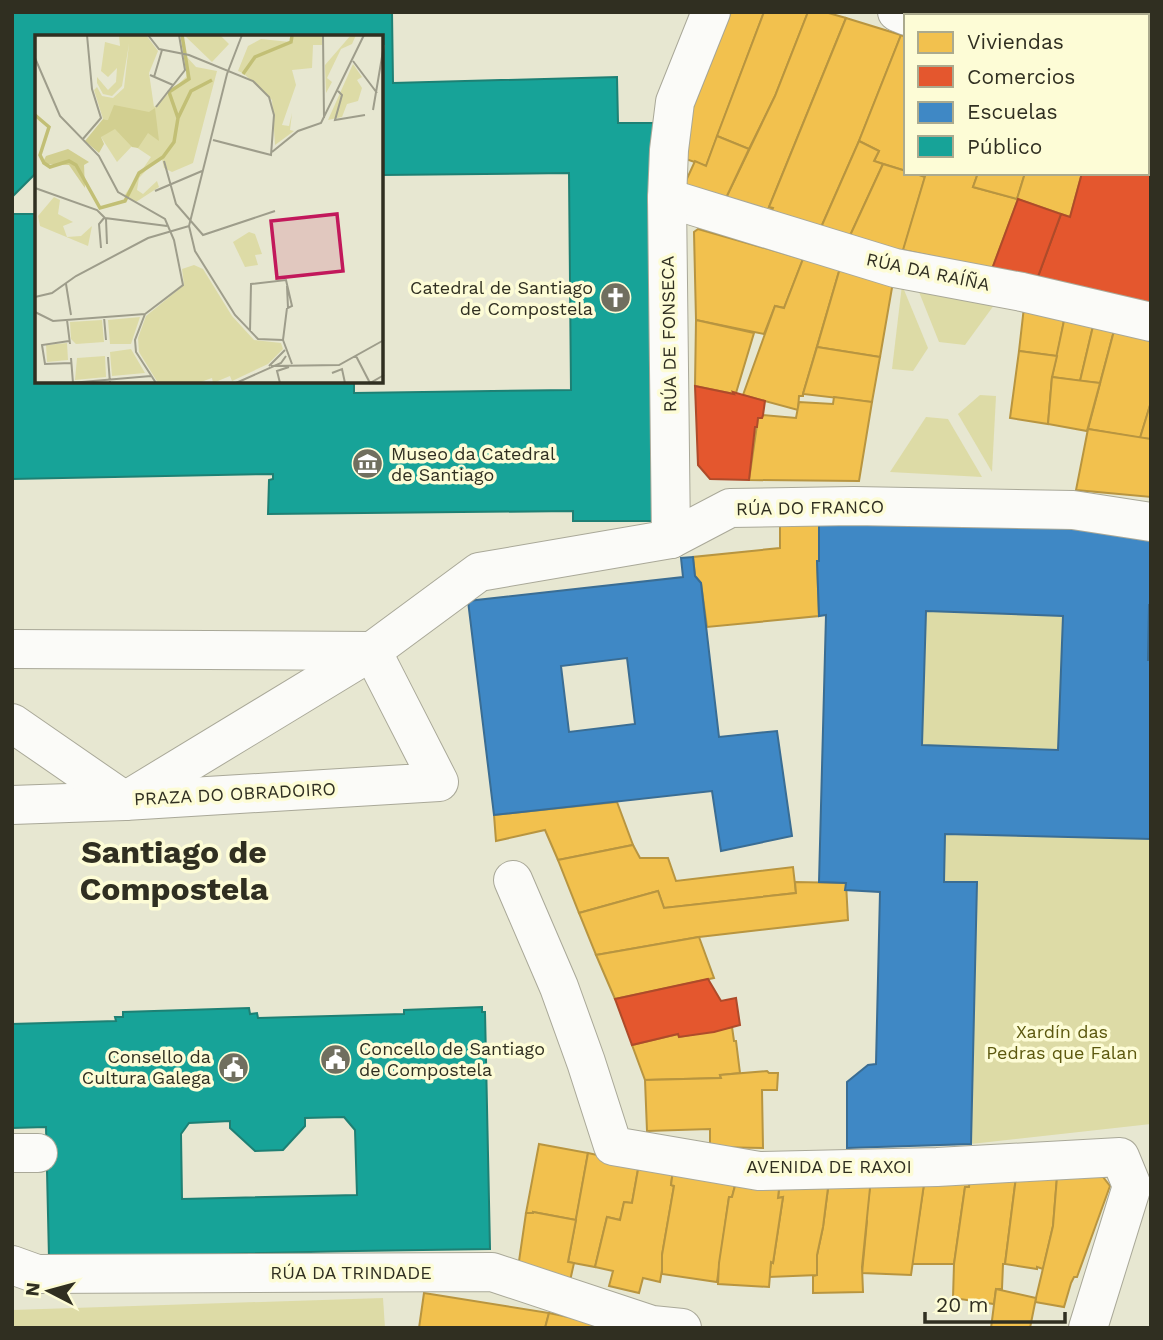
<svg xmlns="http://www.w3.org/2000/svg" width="1163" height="1340" font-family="'Work Sans',sans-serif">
	<rect width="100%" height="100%" fill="#e7e7d1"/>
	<g fill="#dddba6">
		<polygon points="902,285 928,348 913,371 892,369"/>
		<polygon points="917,287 997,301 965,345 939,342"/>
		<polygon points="980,395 996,396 992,472 958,414"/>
		<polygon points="926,417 948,419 982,477 890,472"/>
		<polygon points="926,611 1063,616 1058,750 922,745"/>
		<polygon points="945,834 1151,839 1151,1124 971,1144 977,883 944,882"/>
		<polygon points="383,1298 385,1328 12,1328 12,1310"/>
	</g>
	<g fill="#f2c14e" stroke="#b89540" stroke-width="2">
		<polygon points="731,12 764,12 706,166 680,157 676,150"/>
		<polygon points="764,12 808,12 775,96 749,149 717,136"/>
		<polygon points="808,12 825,12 846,18 769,207 773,208 769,218 725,200 775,96"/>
		<polygon points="953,12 989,12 988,16 952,16"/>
		<polygon points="989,12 1025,12 1024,16 988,16"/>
		<polygon points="1025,12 1102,12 1101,16 1024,16"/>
		<polygon points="1102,12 1149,12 1147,19 1147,16 1101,16"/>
		<polygon points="1149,12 1151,12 1151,53 1147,52 1147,19"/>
		<polygon points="846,18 901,35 859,141 819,232 769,218 773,208 769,207"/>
		<polygon points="901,35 906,37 906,171 874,161 879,151 859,141"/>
		<polygon points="717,136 749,149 725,200 688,186 685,183 695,161 706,166"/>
		<polygon points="859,141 879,151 874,161 883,164 848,240 819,232"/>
		<polygon points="883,164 906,171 906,173 913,173 925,177 902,255 848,240"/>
		<polygon points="926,173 978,173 973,187 1018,199 992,269 903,250"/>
		<polygon points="978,173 1025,173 1017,199 973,187"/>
		<polygon points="1025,173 1082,173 1070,217 1017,199"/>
		<polygon points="698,229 803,259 784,308 775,306 764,334 696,320 694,232"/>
		<polygon points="803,259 840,268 803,394 803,396 799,396 798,410 743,395 775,306 784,308"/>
		<polygon points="840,268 893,282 880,357 817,347"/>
		<polygon points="1024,307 1065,316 1057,356 1019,351"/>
		<polygon points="1065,316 1094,322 1080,381 1052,377"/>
		<polygon points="696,320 754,333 736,393 733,392 734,394 695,386"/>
		<polygon points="1094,322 1115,327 1100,383 1080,381"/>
		<polygon points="1115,327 1151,335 1151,402 1140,438 1088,429"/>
		<polygon points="817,347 880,357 872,402 803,394"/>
		<polygon points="1019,351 1057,356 1052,377 1048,424 1010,418"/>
		<polygon points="1052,377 1100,383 1087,431 1048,424"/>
		<polygon points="834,397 872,402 859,481 749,480 758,418 762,418 763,415 796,418 799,402 833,404"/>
		<polygon points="1151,402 1151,439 1140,438"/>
		<polygon points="1088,429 1151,439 1151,497 1076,490"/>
		<polygon points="780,521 819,522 819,561 817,561 819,616 707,627 701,583 695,576 693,557 780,548"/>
		<polygon points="617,802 633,845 558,860 545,830 496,841 494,815"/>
		<polygon points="633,845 640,858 668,858 676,881 793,867 796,893 664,908 658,891 579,913 558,860"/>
		<polygon points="795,882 846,883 848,920 699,937 596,955 579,913 658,891 664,908 796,893"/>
		<polygon points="699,937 714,978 615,999 596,955"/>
		<polygon points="732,1027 734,1041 736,1041 740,1073 720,1075 721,1078 645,1080 632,1045 678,1034 679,1037"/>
		<polygon points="767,1071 769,1073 778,1073 777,1090 762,1090 763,1148 710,1147 710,1129 647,1131 645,1080 721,1078 720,1075"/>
		<polygon points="539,1144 588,1153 576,1220 533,1212 533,1213 526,1213"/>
		<polygon points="588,1153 639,1164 632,1203 624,1202 620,1220 607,1217 595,1267 568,1262"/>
		<polygon points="639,1164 673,1170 671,1185 674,1186 662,1255 663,1264 660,1282 643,1278 639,1293 609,1286 613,1271 595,1267 607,1217 620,1220 624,1202 632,1203"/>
		<polygon points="673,1170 736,1182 732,1197 729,1197 717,1282 662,1274 662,1255 674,1186 671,1185"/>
		<polygon points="925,1177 970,1177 969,1187 965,1187 954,1264 912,1264"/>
		<polygon points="925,1177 911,1275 862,1273 867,1221 866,1219 871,1178"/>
		<polygon points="970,1177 1016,1177 1005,1264 1003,1264 1002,1289 996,1289 994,1304 953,1298 954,1264 965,1187 969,1187"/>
		<polygon points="1016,1177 1057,1177 1053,1226 1043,1269 1037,1267 1037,1269 1005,1264"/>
		<polygon points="1057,1177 1103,1177 1110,1186 1077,1277 1074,1277 1071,1283 1064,1307 1035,1302 1053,1226"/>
		<polygon points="871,1178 862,1267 863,1292 813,1293 813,1276 817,1275 817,1255 823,1227 828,1188"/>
		<polygon points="780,1180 828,1188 823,1227 817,1255 817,1275 769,1277 771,1262 773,1263 783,1197 778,1198"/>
		<polygon points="780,1180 778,1198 783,1197 773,1263 771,1262 769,1287 718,1284 719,1263 729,1197 732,1197 736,1182"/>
		<polygon points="533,1212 576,1220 568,1262 574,1263 570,1281 518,1268 526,1213 533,1213"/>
		<polygon points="996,1289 1036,1298 1030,1328 991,1328"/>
		<polygon points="424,1293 549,1313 545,1328 419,1328"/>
		<polygon points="549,1313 597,1323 596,1328 545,1328"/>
	</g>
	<g fill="#e4572e" stroke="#ae4b2a" stroke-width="2">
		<polygon points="1147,109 1151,111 1151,306 1036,282 1061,214 1070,217 1082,173 1147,173"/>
		<polygon points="1018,199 1061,214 1036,282 992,269"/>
		<polygon points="695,386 734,394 733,392 765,401 763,415 762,418 758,418 757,427 755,427 749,480 710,479 698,465"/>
		<polygon points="708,979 721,1001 736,998 740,1025 714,1032 679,1037 678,1034 632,1045 615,999"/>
	</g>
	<g fill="#3f88c5" stroke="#3a6d94" stroke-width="2" fill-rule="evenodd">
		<path d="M819 522 1151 530V605H1149L1148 660H1151V839L945 834 944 882H977L971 1144 847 1148V1082L868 1065 876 1064 880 892 845 890 846 883 819 882 826 615 819 616 817 561H819ZM926 611 1063 616 1058 750 922 745Z"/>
		<path d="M693 557 695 576 701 583 719 737 777 731 792 836 721 851 712 791 494 815 468 601 683 577 681 558ZM627 658 635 724 569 732 561 666Z"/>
	</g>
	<g fill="#17a398" stroke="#1e8074" stroke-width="2" fill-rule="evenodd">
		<polygon points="12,12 392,12 393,83 617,77 618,123 660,123 663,521 573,521 573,511 268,514 269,480 273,479 273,474 12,479 12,214 37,214 37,382 354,382 354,393 571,390 569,173 382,175 382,37 37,37 37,172 12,197"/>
		<path d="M482 1007V1012H485L490 1249 355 1251 49 1258 46 1127 12 1128V1024L116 1021 115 1017H123V1012L249 1008 250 1014 257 1013 258 1018 404 1014V1010ZM344 1117 355 1130 357 1195 182 1199 181 1134 189 1123 230 1121V1128L255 1151 283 1150 305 1126V1118Z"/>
	</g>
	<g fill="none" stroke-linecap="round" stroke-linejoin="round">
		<defs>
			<g id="minor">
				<polyline points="897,12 907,16"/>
				<polyline points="1147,95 1151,96"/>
				<polyline points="667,198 895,268 1022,292 1151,322"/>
				<polyline points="671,539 667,198 669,150 675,102 711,12"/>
				<polyline points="12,649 372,651 439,782 125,801 12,805"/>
				<polyline points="12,723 125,801"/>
				<polyline points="125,801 372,651 479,572 671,539 730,508 854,506 1073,510 1151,522"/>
				<polyline points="513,880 559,987 586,1062 613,1146 759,1171 937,1167 1120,1157 1132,1186 1088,1328"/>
				<polyline points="12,1153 38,1153"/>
				<polyline points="12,1265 37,1274 492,1272 652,1325 682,1328"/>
			</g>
		</defs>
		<use href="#minor" stroke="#a9a898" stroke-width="40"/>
		<use href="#minor" stroke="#fbfbf8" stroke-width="38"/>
	</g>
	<defs>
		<symbol id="church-disc" viewBox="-11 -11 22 22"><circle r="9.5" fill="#706f5f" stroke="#fdfcd6"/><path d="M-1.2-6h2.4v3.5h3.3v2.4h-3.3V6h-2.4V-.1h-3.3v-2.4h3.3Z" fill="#fff"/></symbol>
		<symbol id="museum-disc" viewBox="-11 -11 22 22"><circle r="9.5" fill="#706f5f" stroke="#fdfcd6"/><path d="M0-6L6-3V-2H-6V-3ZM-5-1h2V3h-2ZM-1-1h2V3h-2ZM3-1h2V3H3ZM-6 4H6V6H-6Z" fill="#fff"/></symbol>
		<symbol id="civic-disc" viewBox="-11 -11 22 22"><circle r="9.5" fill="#706f5f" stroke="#fdfcd6"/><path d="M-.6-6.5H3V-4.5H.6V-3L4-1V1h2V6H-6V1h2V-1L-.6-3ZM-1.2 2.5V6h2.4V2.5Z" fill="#fff"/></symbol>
	</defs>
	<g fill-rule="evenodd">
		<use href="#church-disc" x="598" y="280" width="35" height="35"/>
		<use href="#museum-disc" x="350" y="446" width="35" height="35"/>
		<use href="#civic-disc" x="318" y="1042" width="35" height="35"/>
		<use href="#civic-disc" x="216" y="1050" width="35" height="35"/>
	</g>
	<g text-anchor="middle" stroke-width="7" stroke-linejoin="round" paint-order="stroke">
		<g font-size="18" fill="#302f21" stroke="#fdfcd6">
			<text transform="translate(928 272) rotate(12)" y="6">RÚA DA RAÍÑA</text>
			<text transform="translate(669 334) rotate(-91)" y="6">RÚA DE FONSECA</text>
			<text transform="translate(810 508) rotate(-1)" y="6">RÚA DO FRANCO</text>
			<text transform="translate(235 794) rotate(-3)" y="6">PRAZA DO OBRADOIRO</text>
			<text x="829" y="1173">AVENIDA DE RAXOI</text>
			<text x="351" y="1279">RÚA DA TRINDADE</text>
		</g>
		<g font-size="18" fill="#302f21" stroke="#fdfcd6" text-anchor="end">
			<text x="593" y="294">Catedral de Santiago<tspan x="593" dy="21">de Compostela</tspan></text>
			<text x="391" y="460" text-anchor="start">Museo da Catedral<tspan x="391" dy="21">de Santiago</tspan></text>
			<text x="359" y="1055" text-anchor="start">Concello de Santiago<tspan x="359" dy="21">de Compostela</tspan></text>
			<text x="211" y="1063">Consello da<tspan x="211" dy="21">Cultura Galega</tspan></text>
		</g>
		<g font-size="18" fill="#5c580e" stroke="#fdfcd6">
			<text x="1062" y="1038">Xardín das<tspan x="1062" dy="21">Pedras que Falan</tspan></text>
		</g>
		<g font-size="32" font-weight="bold" fill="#302f21" stroke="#fdfcd6">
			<text x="174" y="863">Santiago de<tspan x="174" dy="37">Compostela</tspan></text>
		</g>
	</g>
	<g transform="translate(35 35)">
		<rect width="348" height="348" fill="#e7e7d1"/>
		<path d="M84 0H111L123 16 114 38 119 72 151 42V21L161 32 182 36 158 128 137 137 129 133 127 124 119 127 104 143 102 155 108 159 122 146 124 152 101 167 89 161 116 122 98 110 82 127 66 102 73 85 68 84 59 55 62 52 67 61 78 63 89 53 94 9 87 51 77 61 68 59 62 48V42L73 55 81 47 82 33 73 42 66 36 70 7 85 11ZM185 0 194 9 177 27 150 1ZM287 0V10H278L277 33 257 35 261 50 247 90 254 91 257 78 255 95 259 96 240 110 237 65 209 39 220 22 257 8 258 1ZM316 0H321L317 9 306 14 292 43 297 47 291 58 290 30ZM226 4 255 7 219 21 208 38 203 36 213 11ZM318 29 327 42 322 45 327 53 323 66 312 69 307 82 293 85ZM19 162 25 165 23 179 38 187 28 191 32 202 46 201 57 191 53 211 5 191 3 181ZM214 197 220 199 227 219 220 220 223 230 210 232 198 207ZM159 230 168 234 197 281 219 305 246 308 248 314 233 329 197 346 195 341 178 348 177 343 163 348H123L104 317 103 303 111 281 149 250 147 234ZM105 282 96 309H75L73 285ZM67 285 69 307 41 309 36 304 35 287ZM32 308 33 325 12 327 11 310ZM96 314 110 338 77 341 75 317ZM70 321 71 342 40 345 42 323Z" fill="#dddba6"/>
		<path d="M79 70 114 77 120 73 124 106 113 98 103 113 97 112 80 94 66 102 69 109 64 118 50 106 68 84 73 85ZM33 114 54 127 49 130 50 153 34 130 7 129 11 121Z" fill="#d2cf90"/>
		<path fill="none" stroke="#c2bf75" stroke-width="3.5" d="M208 39 220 22 256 7 257 1M0 80 14 92 5 120 9 128 15 132 34 126 41 130 65 173 90 166 104 138 128 122 139 107 143 83 134 57 154 44 147 0M143 83 156 56 177 45"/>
		<path fill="none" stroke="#9e9d8b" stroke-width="2" d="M113 0 124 14 154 20 218 46 234 62 239 80 236 120 178 105M288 0 289 83M0 23 25 81 64 121 83 157 130 184 139 205 148 250 110 279 100 305 101 317 121 348M318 26 342 58M115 40 138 50M119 42 127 15M303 56 307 60 300 85 330 80M121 72 150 35 144 0M338 75 349 10M47 105 66 83 57 54 52 0M237 117 263 96 286 88 329 0M129 126 141 169 168 200 240 176M0 153 62 175 70 183 132 191M120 156 167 136M71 184 72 209M154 191 192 39 207 0M66 213 64 189 69 183M31 249 36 280M0 262 17 258 41 241 113 203 154 191 160 216 200 280 223 304 248 305M252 273 248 305 257 329M0 277 18 286 110 279M69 282 71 305M32 285 35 309M215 296 216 249 251 245 257 271 253 273 252 251M34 306 7 310 10 329 36 328M321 321 335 348 349 340M73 322 75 348M36 323 38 348M234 331 250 315M236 331 304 330 349 305M297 338 307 334 310 348M35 348 116 341M201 348 246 328 251 321M245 348 242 336 254 332"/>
		<path fill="#c2185b" fill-opacity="0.15" stroke="#c2185b" stroke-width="3.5" d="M302 179 308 236 242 243 236 186Z"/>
		<rect width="348" height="348" fill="none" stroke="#302f21" stroke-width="3.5"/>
	</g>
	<rect width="1163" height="1340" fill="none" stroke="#302f21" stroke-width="28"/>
	<rect x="904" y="14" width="245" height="161" fill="#fdfcd6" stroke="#abaa8e" stroke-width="2"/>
	<rect x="918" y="32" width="35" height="21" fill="#f2c14e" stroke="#abaa8e" stroke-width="2"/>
	<text x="967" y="49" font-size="21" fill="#302f21">Viviendas</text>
	<rect x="918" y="66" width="35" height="21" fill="#e4572e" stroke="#abaa8e" stroke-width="2"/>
	<text x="967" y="84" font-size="21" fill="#302f21">Comercios</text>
	<rect x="918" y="102" width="35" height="21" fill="#3f88c5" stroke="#abaa8e" stroke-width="2"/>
	<text x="967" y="119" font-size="21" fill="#302f21">Escuelas</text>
	<rect x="918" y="136" width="35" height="21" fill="#17a398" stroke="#abaa8e" stroke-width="2"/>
	<text x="967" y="154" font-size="21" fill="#302f21">Público</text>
	<g transform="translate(49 1291) rotate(276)" stroke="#fdfcd6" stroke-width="5" paint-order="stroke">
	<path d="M0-5L12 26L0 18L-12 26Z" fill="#302f21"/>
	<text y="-10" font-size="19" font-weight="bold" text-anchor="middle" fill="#302f21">N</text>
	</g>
	<path d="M925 1312v10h140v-10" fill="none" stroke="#302f21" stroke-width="3.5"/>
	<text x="936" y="1312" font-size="21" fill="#302f21" stroke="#fdfcd6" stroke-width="5" paint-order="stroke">20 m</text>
</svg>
